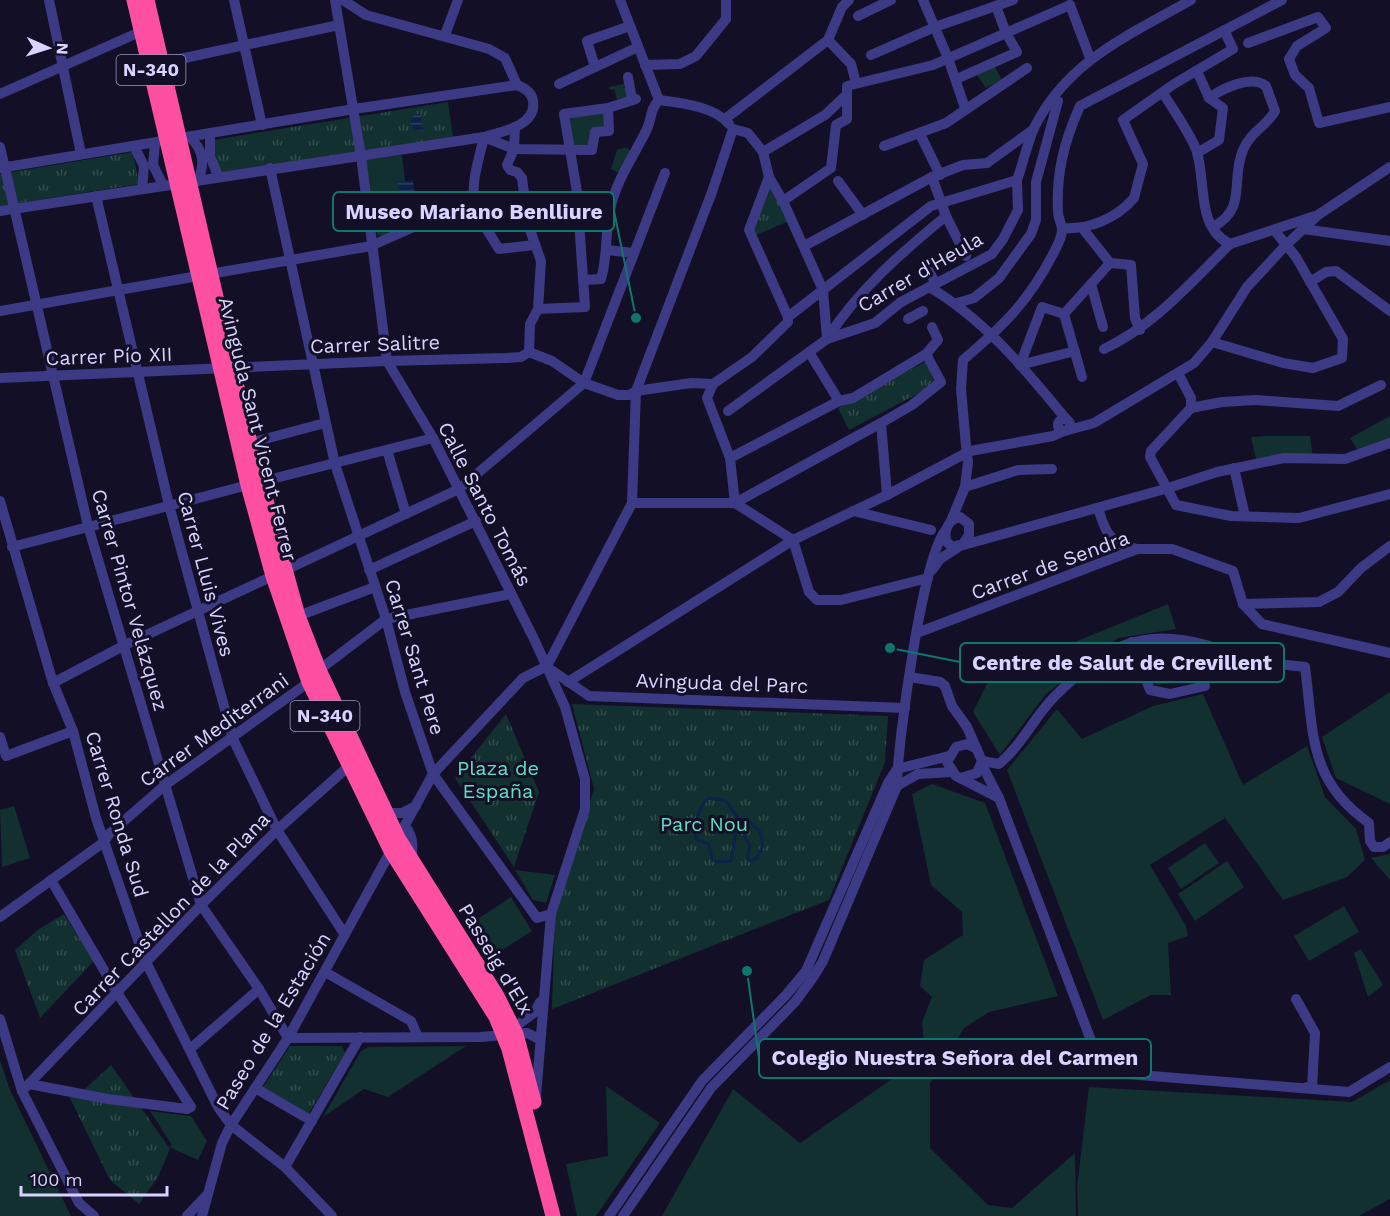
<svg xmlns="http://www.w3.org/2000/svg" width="1390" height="1216" font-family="'Work Sans',sans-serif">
	<defs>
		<pattern id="park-tufts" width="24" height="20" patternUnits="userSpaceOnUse" patternTransform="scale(1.5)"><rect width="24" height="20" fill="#12302f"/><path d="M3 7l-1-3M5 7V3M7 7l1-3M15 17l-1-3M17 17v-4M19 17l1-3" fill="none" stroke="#344d4e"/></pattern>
		<pattern id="water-rules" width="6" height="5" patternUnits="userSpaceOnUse" patternTransform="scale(1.5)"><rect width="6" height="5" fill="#0c2248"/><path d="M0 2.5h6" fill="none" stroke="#2f4163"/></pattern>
	</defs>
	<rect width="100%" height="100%" fill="#130f26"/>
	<g fill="#12302f">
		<polygon points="994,65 1002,80 986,88 976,74"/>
		<polygon points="624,84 624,88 629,88 631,99 618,103 614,89 610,90 609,87"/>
		<polygon points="606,110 607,129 590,147 571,147 566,116"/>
		<polygon points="626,147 631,151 619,173 611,169 617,150"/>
		<polygon points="402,155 407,197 434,194 436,211 382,236 377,235 366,160"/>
		<polygon points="1390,416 1390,443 1360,454 1350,438"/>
		<polygon points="1265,436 1310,436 1313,458 1257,463 1251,437"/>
		<polygon points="1168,604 1176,629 1118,638 1046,694 1000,755 973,712 991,676"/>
		<polygon points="1143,648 1186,648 1199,678 1157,685"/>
		<polygon points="1390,692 1390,804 1336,778 1322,737"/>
		<polygon points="1203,694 1243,785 1307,746 1325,797 1356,829 1365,860 1347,877 1283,900 1225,818 1150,865 1186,926 1188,936 1168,943 1171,995 1151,995 1103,1020 1007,770 1057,709 1082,739 1153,706"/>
		<polygon points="932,784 985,803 1058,996 989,1012 964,1028 930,1083 930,1148 988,1205 1012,1208 1075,1153 1076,1216 662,1216 733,1089 800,1143 925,1056 922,1022 932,997 920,986 924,960 963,935 962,912 931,885 912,794"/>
		<polygon points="14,806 30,858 2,867 0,810"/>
		<polygon points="1205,843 1219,863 1181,889 1168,868"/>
		<polygon points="1390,854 1390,880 1371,858"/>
		<polygon points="1227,861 1244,887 1195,921 1178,894"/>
		<polygon points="515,870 555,875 546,903 533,900"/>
		<polygon points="511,897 532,931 491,957 470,924"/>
		<polygon points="1344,906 1359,932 1309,961 1294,936"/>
		<polygon points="1361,949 1383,985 1368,997 1354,953"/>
		<polygon points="466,1046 388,1097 364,1089 323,1117 361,1051 369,1047"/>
		<polygon points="0,1060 10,1090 71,1216 0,1216"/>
		<polygon points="1390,1080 1390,1199 1359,1216 1078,1216 1077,1187 1089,1087 1352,1102"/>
		<polygon points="606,1086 660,1123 596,1216 577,1216 566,1164 608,1156"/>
		<polygon points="150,1111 191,1116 207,1141 198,1160 169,1147 172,1145"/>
	</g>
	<g fill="url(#park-tufts)">
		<polygon points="448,102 453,137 218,174 213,140"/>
		<polygon points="133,152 139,184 0,206 0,174"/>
		<polygon points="772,183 789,221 756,235 754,231"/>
		<polygon points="925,362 936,384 849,430 838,408"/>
		<polygon points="572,704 888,716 885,762 829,900 552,1009 555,916 594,789"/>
		<polygon points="506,714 539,792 514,867 455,778"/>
		<polygon points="64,914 94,961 40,1018 15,950 39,929"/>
		<polygon points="290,1046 342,1046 345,1053 308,1115 262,1089"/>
		<polygon points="111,1065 170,1149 158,1177 139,1204 110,1180 69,1096 86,1088"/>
	</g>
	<g fill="url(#water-rules)">
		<polygon points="420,113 423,131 415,130 410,123 413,116"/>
		<polygon points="413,180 416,207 401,209 398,182"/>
	</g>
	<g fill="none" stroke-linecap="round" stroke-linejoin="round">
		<path stroke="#0c2248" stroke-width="3" d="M708 798 725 800 739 819 750 822 760 832 763 846 757 858 751 861 747 859 750 845 745 838V828L737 824 731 861 717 862 712 859 709 844 696 839C693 826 698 808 708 798Z"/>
		<g stroke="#3d3a85" stroke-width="10">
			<polyline points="49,0 81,154"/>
			<polyline points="234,0 262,125"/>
			<polyline points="335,0 361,156 387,361 433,438 534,639 565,707 585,779 585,809 551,914 536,1096"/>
			<polyline points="343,0 366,15 489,49 505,58 517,85"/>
			<polyline points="620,0 659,100"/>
			<polyline points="923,0 948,58 965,108"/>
			<polyline points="1070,5 1090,58"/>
			<polyline points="858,16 891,0"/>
			<polyline points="445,35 458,0"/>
			<polyline points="828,40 851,64 856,83"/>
			<polyline points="1248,43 1318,17 1326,28 1297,46 1289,59 1295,75 1309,88 1319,123 1390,107"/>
			<polyline points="871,55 935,27 1013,0"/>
			<polyline points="161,63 339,25"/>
			<polyline points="645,65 680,64 696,56 726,19 726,0"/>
			<polyline points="595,67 587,41 630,26"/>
			<polyline points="1197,71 1209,98 1223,108 1219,140 1197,153"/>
			<polyline points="628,77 632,100"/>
			<polyline points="961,77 1017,52 1006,33 996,6"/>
			<polyline points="559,84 638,47"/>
			<path d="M1163 93C1174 111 1188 130 1196 149 1207 180 1195 227 1230 244L1315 216"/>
			<polyline points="0,94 142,31"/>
			<path d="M1209 98C1222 89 1251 74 1266 86L1275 111C1267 126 1250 132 1243 150 1230 181 1248 208 1213 227"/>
			<path d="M659 100C681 103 714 106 729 124"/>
			<polyline points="725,119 828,40 842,7 849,0"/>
			<polyline points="515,127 514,149 507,165 510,170 517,172 522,178 528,224 541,261 538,309"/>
			<polyline points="733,129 748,133 763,152 769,177 783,201 823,290 827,339"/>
			<polyline points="210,134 210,156 218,176"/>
			<polyline points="920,134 940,175"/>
			<path d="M190 137C204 151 205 163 198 181"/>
			<polyline points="155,143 153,165 163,185"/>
			<polyline points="134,146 144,166 142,189"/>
			<polyline points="884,146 946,123 1027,68"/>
			<polyline points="0,147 88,526 201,905 259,989 288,1038"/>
			<polyline points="763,152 825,115 845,96"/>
			<path d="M0 168 354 109 517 85C525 88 532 93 533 101 537 126 501 132 484 137L0 211"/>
			<polyline points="270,168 335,464 386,619 405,692 433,774 537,918 551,914"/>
			<polyline points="769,177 749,230 788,317"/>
			<polyline points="932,177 946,216 966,256"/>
			<polyline points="838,181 863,215"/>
			<polyline points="96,196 169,505 233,739 277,830 345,935"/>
			<polyline points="783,201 831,168 836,125 847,119 847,86 933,65 1070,5"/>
			<path d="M1062 228C1088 230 1116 219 1134 198L1143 164 1123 120 1174 84 1233 49 1224 30"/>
			<polyline points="1083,229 1110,263 1131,265 1135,318 1140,330"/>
			<polyline points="1303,229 1390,241"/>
			<path d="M534 245 499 249C466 198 470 194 484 137L514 149 592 150 595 132 609 131 608 108"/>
			<polyline points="804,246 932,177 963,165 987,163 1034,129"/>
			<polyline points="607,250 634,253"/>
			<polyline points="929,271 936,284"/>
			<polyline points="210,274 371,246 429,220"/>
			<path d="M583 280 601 279C608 256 605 232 610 210 616 180 634 156 647 129 652 118 650 109 659 100"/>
			<polyline points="1310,282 1326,272 1336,271 1390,311"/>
			<polyline points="1091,284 1103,327"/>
			<path d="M929 287C984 319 1026 370 1066 419"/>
			<polyline points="957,303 974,298 999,278 1031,234 1036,220 1036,182 1058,101"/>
			<polyline points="0,311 198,276"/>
			<polyline points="1064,314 1110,263"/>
			<polyline points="908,319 923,311"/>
			<path d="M827 339C858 290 901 253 946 216"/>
			<polyline points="1212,342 1283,363 1313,368 1342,358 1343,339 1296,257 1274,230"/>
			<path d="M1104 349C1155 325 1190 283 1230 244"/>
			<path d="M529 352 552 361 584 383 618 395H629L636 391 691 383 713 384 752 357 788 322V317L931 206 1017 180C1023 164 1027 144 1034 128 1068 60 1128 36 1191 0"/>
			<polyline points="529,352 530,324 538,309 585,307 577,192 564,114 608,108 636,99"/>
			<polyline points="809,352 839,401"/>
			<polyline points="1020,365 1042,307 1064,314 1082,377"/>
			<polyline points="1020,365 1075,351"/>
			<polyline points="1178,373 1191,398 1191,408 1151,451 1150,457 1176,505 1231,516 1299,518 1390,494"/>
			<polyline points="0,378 387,361 506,358 521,357 529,352"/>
			<polyline points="713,384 707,398 730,458 735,503"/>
			<polyline points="1191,408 1222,402 1256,400 1338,406 1381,385"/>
			<polyline points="728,411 827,339 875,323 901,302 992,254 1003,239 1018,210 1017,180"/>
			<circle cx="1064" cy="425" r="6"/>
			<polyline points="881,423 887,495"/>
			<polyline points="1068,430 1094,423 1194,363 1212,342 1247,287 1285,246 1318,215 1390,167"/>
			<polyline points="250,443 325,423"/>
			<path d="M966 446 961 389 963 360C1003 326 1028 302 1052 256 1056 248 1062 239 1062 230 1062 224 1058 219 1058 212 1056 173 1064 142 1080 106L1282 0"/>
			<polyline points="387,450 406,514"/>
			<polyline points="730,458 839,401 853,398 926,354"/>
			<polyline points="1234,468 1245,516"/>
			<polyline points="260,482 433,438"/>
			<polyline points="965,487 1018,470 1052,469"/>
			<polyline points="0,501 53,683 73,731 96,818 145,960 218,1107 231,1125 285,1167 332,1216"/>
			<polyline points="632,503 735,503 881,423 912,405 941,382 926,354 938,340 932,327"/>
			<polyline points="735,503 793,540"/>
			<path d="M1098 508C1105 532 1110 545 1137 549"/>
			<polyline points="853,511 931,530"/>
			<path d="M960 517 969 524V535L963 544 952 547 946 541C944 530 948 520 960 517Z"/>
			<polyline points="951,521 965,487 968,462"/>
			<polyline points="793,540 809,592 817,600 841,600 928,578"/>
			<polyline points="960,546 1165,489 1217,472 1284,458 1345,459 1390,443"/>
			<polyline points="12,547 248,485"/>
			<polyline points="369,570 476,521"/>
			<polyline points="932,570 940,559 957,548"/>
			<polyline points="1243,604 1319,602 1338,592 1361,568 1390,546"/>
			<polyline points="298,616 375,587"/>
			<polyline points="917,633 1137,549 1172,549 1233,571 1243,604 1262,624 1390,653"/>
			<polyline points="1132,642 1150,690 1170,694 1205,686"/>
			<polyline points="547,667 589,696 905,708"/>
			<polyline points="319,670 386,619 511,594"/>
			<polyline points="910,677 940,682 945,686 952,706 967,727 982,761 977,773 961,778"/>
			<polyline points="568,682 793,540 887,495 970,451 1053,436 1064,431"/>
			<polyline points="53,683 125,645 459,489 584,383 665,173"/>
			<polyline points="0,737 6,756 73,731"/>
			<polyline points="977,749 967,744 956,747 947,762 956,776 999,798"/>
			<path d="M982 761 999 764C1022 745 1034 717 1055 696 1103 649 1138 626 1206 645 1217 648 1226 653 1236 657 1258 663 1282 664 1305 667 1314 734 1308 780 1369 823L1370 841 1374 847H1383L1390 842"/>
			<path d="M982 765 999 798 1095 1051C1105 1063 1111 1071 1127 1074L1349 1092 1390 1067"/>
			<polyline points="897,786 918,774 952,772"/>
			<polyline points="385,813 402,813 416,806"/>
			<path d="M405 826C414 837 413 847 411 860"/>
			<polyline points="0,917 104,842 109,834 164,786 309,682"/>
			<polyline points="325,972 411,1021 418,1037"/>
			<polyline points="1296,999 1315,1033 1312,1088 1307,1087"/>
			<polyline points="0,1019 22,1091 79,1203 94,1216"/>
			<polyline points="508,1032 535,1012 540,1002"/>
			<polyline points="288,1038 480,1037 527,1033 539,1039"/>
			<polyline points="190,1049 259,989"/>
			<polyline points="29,1084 108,1099 187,1109 191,1107 118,994 51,880"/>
			<polyline points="255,1088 312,1121"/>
			<polyline points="22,1091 201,905 277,830 349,766"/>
			<polyline points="285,1167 360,1037"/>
			<polyline points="187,1216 207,1195"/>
			<polyline points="202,1216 222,1143 231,1125 288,1038 433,774 523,678 547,666 632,503 636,391 712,192 733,129"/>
			<polyline points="609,1216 702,1081 786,995 806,971 888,783 897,769 949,756"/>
			<path d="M623 1216 711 1088 795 1002 814 976 823 961 897 786C897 746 923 554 946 530"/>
		</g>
		<g stroke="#ff4fa3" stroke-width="15">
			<polyline points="134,0 248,485 273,576 309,682 391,851 496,1017 509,1049 553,1216"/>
			<polyline points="147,0 250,443 298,616 319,670 398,838 497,996 516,1034 534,1102"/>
		</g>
		<polyline stroke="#3d3a85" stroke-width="10" points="966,446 968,462"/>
	</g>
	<g text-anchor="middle" stroke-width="6" stroke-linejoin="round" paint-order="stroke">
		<g fill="#130f26" stroke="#9e99be" stroke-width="1.5">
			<rect x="116.5" y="55" width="69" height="30" rx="4.5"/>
			<rect x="290.5" y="701" width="69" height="30" rx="4.5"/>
		</g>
		<g font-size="18" font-weight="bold" fill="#d9d4ff">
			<text x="151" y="76">N-340</text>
			<text x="325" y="722">N-340</text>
		</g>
		<g font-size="20" fill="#d9d4ff" stroke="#130f26">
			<text transform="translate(920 272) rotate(-30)" y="7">Carrer d'Heula</text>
			<text transform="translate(375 344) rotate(-2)" y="7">Carrer Salitre</text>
			<text transform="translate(109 356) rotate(-2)" y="7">Carrer Pío XII</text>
			<text transform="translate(258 429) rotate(76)" y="7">Avinguda Sant Vicent Ferrer</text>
			<text transform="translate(485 504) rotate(63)" y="7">Calle Santo Tomás</text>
			<text transform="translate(1050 565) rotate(-20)" y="7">Carrer de Sendra</text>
			<text transform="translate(206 574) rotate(75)" y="7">Carrer Lluis Vives</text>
			<text transform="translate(130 600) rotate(74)" y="7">Carrer Pintor Velázquez</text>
			<text transform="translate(415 657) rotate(73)" y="7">Carrer Sant Pere</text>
			<text transform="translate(722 683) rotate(2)" y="7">Avinguda del Parc</text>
			<text transform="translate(214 730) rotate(-36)" y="7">Carrer Mediterrani</text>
			<text transform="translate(117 814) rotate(73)" y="7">Carrer Ronda Sud</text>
			<text transform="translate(171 914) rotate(-46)" y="7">Carrer Castellon de la Plana</text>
			<text transform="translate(496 959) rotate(59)" y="7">Passeig d'Elx</text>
			<text transform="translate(273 1021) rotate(-59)" y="7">Paseo de la Estación</text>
		</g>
		<g font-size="20" fill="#5fe0c0" stroke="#130f26">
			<text x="498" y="775">Plaza de<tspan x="498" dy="23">España</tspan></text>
			<text x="704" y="831">Parc Nou</text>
		</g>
	</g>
	<path fill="none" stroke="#0f766e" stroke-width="2" d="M636 318L614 211M890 648L960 662M747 971L759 1058"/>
	<g fill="#0f766e" stroke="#130f26" stroke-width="2">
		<circle cx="636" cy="318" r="6"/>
		<circle cx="890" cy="648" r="6"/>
		<circle cx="747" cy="971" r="6"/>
	</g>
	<g fill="#130f26" stroke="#0f766e" stroke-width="2">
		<rect x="333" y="192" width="281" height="39" rx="6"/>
		<rect x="960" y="643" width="324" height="39" rx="6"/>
		<rect x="759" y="1039" width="392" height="39" rx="6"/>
	</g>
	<g font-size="21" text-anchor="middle" font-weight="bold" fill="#d9d4ff">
		<text x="474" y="219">Museo Mariano Benlliure</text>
		<text x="1122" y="670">Centre de Salut de Crevillent</text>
		<text x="955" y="1065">Colegio Nuestra Señora del Carmen</text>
	</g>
	<g transform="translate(48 48) rotate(93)" stroke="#130f26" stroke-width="4.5" paint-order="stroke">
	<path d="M0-4.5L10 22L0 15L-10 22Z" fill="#d9d4ff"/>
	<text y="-9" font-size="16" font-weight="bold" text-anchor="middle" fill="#d9d4ff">N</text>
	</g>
	<path d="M21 1186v9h146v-9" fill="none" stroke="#d9d4ff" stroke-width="3"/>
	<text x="30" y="1186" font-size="18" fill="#d9d4ff" stroke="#130f26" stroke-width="4.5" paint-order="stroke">100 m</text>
</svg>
